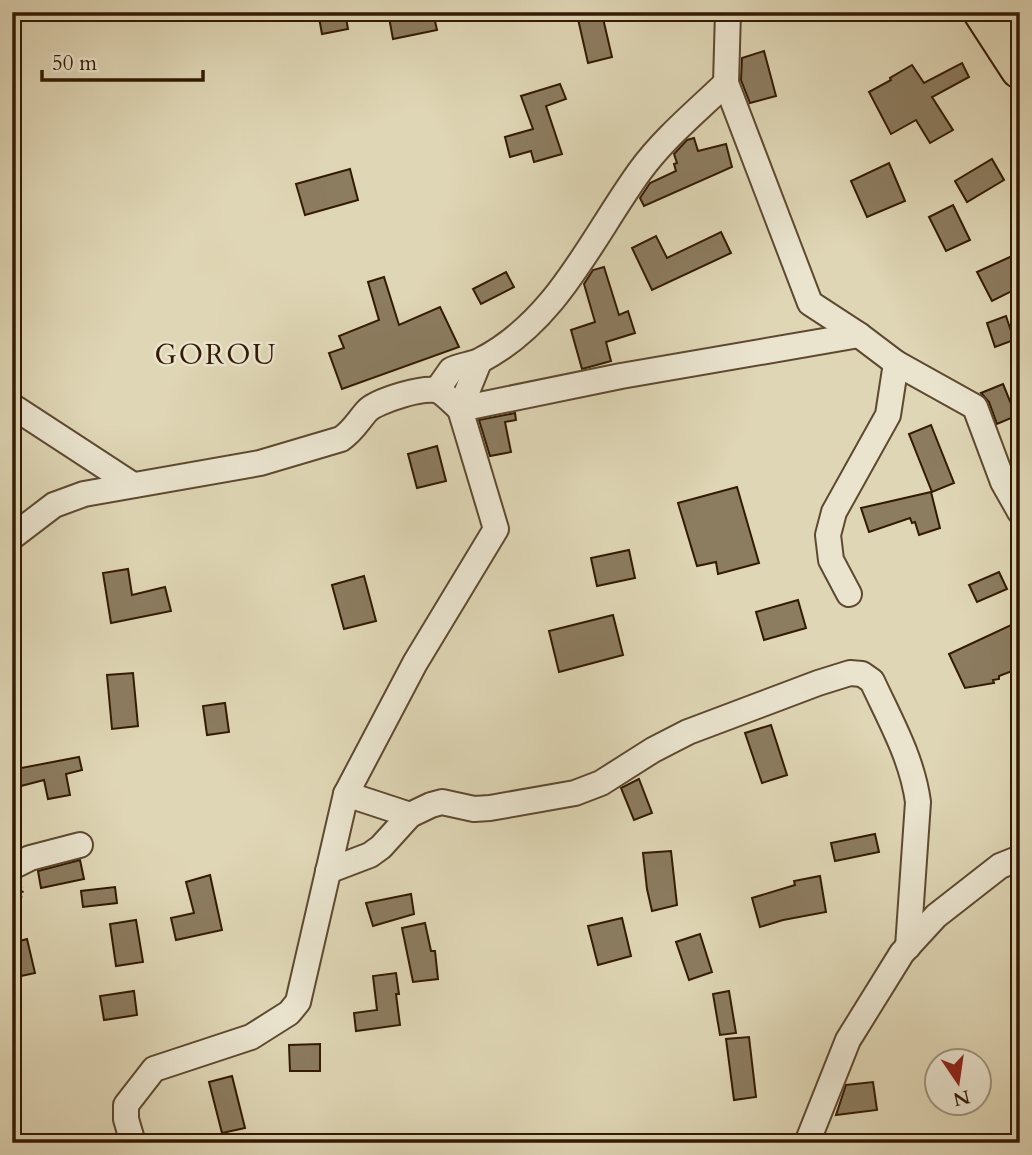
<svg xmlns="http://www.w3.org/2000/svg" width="1032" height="1155" font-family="Cardo,serif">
	<rect width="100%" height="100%" fill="#dfd6b5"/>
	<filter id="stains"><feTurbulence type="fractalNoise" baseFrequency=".00286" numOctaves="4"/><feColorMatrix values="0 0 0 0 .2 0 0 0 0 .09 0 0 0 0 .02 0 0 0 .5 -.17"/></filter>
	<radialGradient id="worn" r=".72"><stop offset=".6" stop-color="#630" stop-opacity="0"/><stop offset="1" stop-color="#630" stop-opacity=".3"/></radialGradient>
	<g fill="#8c7c60" stroke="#331a03" stroke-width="2">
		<polygon points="318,12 345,12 348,29 322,34"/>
		<polygon points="388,12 433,12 437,30 393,39"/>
		<polygon points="602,14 612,57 588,63 578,19"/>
		<polygon points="764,51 776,96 750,103 741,80 742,58"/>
		<polygon points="962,63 969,77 932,97 953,130 930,143 916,120 891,134 869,92 891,80 890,78 912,65 924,83"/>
		<polygon points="560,84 566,99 546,106 562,154 534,162 531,151 510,157 505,137 533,129 521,96"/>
		<polygon points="694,138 698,151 726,144 732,167 644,206 640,198 650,183 676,171 674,164 677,163 674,154 687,140"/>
		<polygon points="992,159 1004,180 967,202 955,181"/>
		<polygon points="889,163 905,201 867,217 851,181"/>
		<polygon points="350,169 358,200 305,215 296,184"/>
		<polygon points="953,205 970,240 946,251 929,217"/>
		<polygon points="721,232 731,253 652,290 632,248 656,236 667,258"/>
		<polygon points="1012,256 1020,272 1020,287 992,301 977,272"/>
		<polygon points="604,267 619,315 628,311 635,333 606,342 611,361 582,369 571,330 595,322 584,284 593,270"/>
		<polygon points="506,272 514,287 481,304 473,289"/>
		<polygon points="384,277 399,325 440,307 459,347 342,389 329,353 344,348 339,336 379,320 368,282"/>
		<polygon points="1006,316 1014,340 995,347 987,323"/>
		<polygon points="1003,384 1016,416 997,424 989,402 981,393"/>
		<polygon points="515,413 516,420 505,422 511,452 490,456 479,420"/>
		<polygon points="931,425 954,483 932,492 909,434"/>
		<polygon points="437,446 446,481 417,488 408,454"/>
		<polygon points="737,487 759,563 718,574 716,562 697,566 678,503"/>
		<polygon points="931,492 940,528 919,535 915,522 912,523 910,518 869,532 861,508"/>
		<polygon points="629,550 635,578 597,586 591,558"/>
		<polygon points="128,569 132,595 165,587 171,611 111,623 103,573"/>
		<polygon points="999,572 1007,589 977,602 969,585"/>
		<polygon points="364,576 376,621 344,629 332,585"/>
		<polygon points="798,600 806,628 764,640 756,612"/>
		<polygon points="613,615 623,655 559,672 549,631"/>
		<polygon points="1020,621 1020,668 999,676 999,679 993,680 994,683 965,688 949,654"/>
		<polygon points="133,673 138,726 112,729 107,675"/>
		<polygon points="225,703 229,732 207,735 203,706"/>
		<polygon points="771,725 787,775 762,783 745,733"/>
		<polygon points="79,757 82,770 66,774 70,795 48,799 44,780 21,786 16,769"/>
		<polygon points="639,779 652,813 634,820 621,788"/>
		<polygon points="875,834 879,852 835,861 831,843"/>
		<polygon points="671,851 677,905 652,911 647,889 643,853"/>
		<polygon points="80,860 84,879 41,888 38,871"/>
		<polygon points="210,875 222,930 176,940 171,918 194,913 186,882"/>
		<polygon points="820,876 826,912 783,920 760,927 752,898 795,885 794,881"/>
		<polygon points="115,887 117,903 83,907 81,891"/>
		<polygon points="411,894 414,914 373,926 366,903"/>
		<polygon points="622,918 631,956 598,965 588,926"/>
		<polygon points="136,920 143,962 116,966 110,924"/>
		<polygon points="425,923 431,951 435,951 438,979 413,982 402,928"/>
		<polygon points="700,934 712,972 689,980 676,942"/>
		<polygon points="27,939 35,973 12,978 12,943"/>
		<polygon points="396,973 399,994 396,994 400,1025 356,1031 354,1013 377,1010 373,976"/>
		<polygon points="134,991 137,1015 104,1020 100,996"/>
		<polygon points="729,991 736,1033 720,1035 713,994"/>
		<polygon points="749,1037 756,1097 734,1100 726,1039"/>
		<polygon points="320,1044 320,1071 290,1071 289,1045"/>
		<polygon points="232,1076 245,1128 222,1133 209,1082"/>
		<polygon points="873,1082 877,1110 836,1115 846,1085"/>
	</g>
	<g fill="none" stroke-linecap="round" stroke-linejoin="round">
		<defs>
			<g id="minor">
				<polyline points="728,12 726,83 810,303 859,335 896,363 975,407 1003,482 1020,512"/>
				<path d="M437 390 451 370C460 365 472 365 481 360 558 320 592 237 640 171 664 138 697 111 726 83"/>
				<polyline points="12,406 133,485"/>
				<path d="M12 537 54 505 84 494 260 463 341 439C353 431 358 421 367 411 376 401 427 385 439 391 446 395 453 403 460 409L479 362"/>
				<polyline points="849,594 831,560 828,535 834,512 888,415 896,363"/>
				<polyline points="346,794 410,815"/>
				<polyline points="12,867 30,858 80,845"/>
				<path d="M328 871 370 855 381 847 410 815 431 805 442 802 474 809 490 808 575 793 601 783 653 750 688 732 818 683 850 673 862 674 872 681C890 720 912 758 918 802L908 947"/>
				<polyline points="133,1143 126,1119 126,1105 154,1069 251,1037 289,1013 298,1002 346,794 415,663 496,529 460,409 621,376 859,335"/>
				<polyline points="807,1143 848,1040 902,953 936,916 1000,866 1020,858"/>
			</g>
			<polyline id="primary" points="983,12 1020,69"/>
		</defs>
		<use href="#minor" stroke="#5e4930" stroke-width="28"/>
		<use href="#primary" stroke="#331a03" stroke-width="42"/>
		<polyline stroke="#331a03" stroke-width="3.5" stroke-dasharray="2 3.5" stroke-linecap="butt" points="12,918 18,907 23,887"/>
		<use href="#minor" stroke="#eae4cf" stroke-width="24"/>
		<use href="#primary" stroke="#dfd6b5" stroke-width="38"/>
	</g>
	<g text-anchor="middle" stroke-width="5" stroke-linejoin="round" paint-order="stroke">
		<g font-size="28" letter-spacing="2" fill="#331a03" stroke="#eae4cf">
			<text x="216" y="364">GOROU</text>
		</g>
	</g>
	<rect width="1032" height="1155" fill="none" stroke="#dfd6b5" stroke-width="42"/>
	<rect x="14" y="14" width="1004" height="1127" fill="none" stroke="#331a03" stroke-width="3.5"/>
	<rect x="21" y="21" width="990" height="1113" fill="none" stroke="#331a03" stroke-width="2"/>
	<g transform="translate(958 1082) rotate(167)"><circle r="33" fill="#eae4cf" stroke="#a1937d" stroke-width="2"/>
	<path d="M0-5L12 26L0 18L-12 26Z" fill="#8f2418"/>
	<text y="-10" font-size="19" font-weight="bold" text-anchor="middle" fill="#331a03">N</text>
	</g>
	<path d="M42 70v10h161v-10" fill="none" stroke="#331a03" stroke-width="3.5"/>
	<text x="52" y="70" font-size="21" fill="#331a03" stroke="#eae4cf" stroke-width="5" paint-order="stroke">50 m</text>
	<rect width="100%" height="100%" filter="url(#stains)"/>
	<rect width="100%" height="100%" fill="url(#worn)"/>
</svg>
